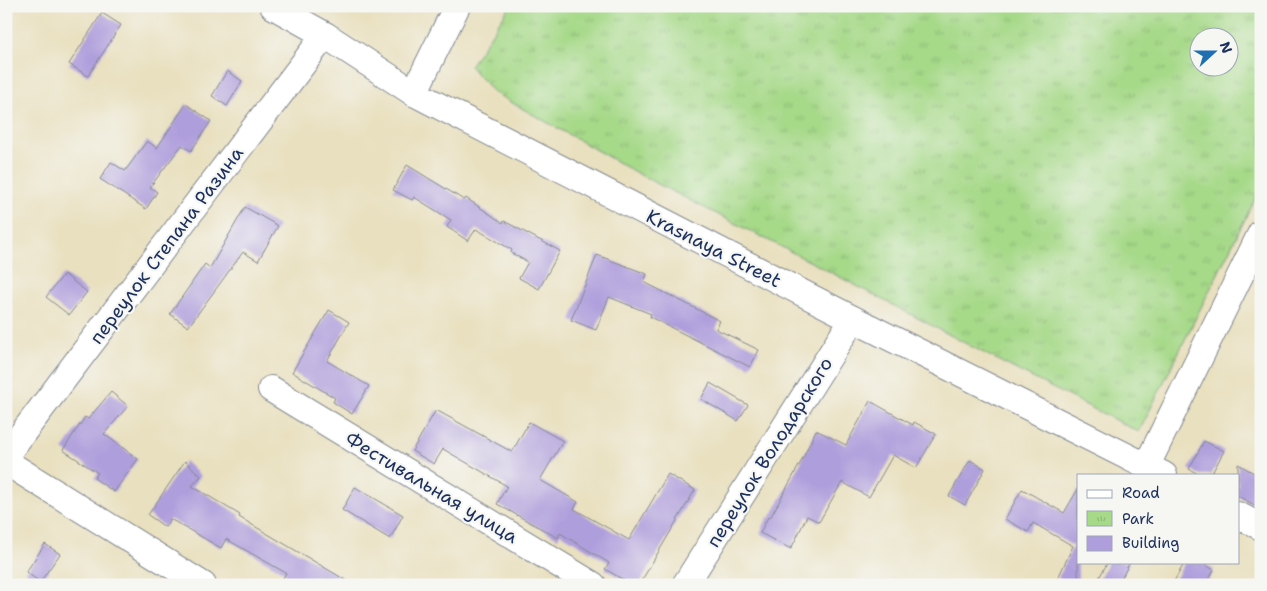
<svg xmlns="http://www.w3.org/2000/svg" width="1267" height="591" font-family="'Shantell Sans',sans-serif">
	<defs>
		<pattern id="park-tufts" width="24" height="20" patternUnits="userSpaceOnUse" patternTransform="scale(1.25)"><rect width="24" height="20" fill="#a6d988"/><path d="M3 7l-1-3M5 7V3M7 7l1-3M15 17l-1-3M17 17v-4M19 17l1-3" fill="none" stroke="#8ebb78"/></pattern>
	</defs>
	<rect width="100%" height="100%" fill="#f6f6f2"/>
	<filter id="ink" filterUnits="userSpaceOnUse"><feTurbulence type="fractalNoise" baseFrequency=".02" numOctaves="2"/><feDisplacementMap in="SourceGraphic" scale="10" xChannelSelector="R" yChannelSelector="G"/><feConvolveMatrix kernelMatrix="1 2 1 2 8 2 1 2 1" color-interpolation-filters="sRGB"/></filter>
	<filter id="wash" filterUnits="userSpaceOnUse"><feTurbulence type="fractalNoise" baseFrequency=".0096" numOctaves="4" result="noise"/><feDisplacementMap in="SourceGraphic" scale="20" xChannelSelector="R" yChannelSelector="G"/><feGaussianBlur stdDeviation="1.12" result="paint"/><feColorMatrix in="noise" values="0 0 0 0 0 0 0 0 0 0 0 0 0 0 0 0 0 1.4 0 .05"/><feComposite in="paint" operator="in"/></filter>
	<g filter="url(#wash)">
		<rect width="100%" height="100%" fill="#e9e0bf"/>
		<path fill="url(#park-tufts)" stroke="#608473" fill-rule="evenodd" d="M510 6H1261V187L1139 432 999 361 817 265 644 177 493 92 470 66ZM1200 38H1230V68H1200Z"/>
		<g id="blocks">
			<g fill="#af9edc">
				<polygon points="102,13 121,25 88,76 69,64"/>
				<polygon points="227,71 242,81 227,106 212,96"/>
				<polygon points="186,104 211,121 191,151 182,145 150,187 157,192 146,209 100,179 111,162 125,171 147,141 157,148"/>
				<polygon points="407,165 464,200 466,198 503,223 504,221 560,251 539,289 519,278 528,262 511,253 512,250 476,229 468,241 447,227 451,220 414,197 412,200 393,190"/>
				<polygon points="245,207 278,226 258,261 243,252 188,327 170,314 205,264 210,268"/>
				<polygon points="597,255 647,274 644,282 720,321 716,329 759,350 750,367 650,317 651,314 609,297 596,330 571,320"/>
				<polygon points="64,274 87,292 69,315 46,297"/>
				<polygon points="329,310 349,322 327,361 369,386 352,414 333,402 335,398 292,372"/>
				<polygon points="710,383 748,405 738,421 701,399"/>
				<polygon points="111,392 128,406 104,434 138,459 114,492 94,478 98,473 63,450 85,417 88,419"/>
				<polygon points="870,401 913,425 914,422 936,434 916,468 893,455 869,497 842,482 819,522 807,516 791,549 760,533 768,517 770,518 801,462 816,430 846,445"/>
				<polygon points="436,410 512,452 529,422 563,441 540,480 578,502 574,509 629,540 668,474 695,490 639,585 632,585 605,569 609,563 560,533 558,538 497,504 507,486 443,449 434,464 412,451"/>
				<polygon points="1204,441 1224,451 1211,475 1200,475 1189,469"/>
				<polygon points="970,460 985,469 965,505 949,496"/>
				<polygon points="185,461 201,476 192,486 240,515 239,517 354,585 279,585 286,573 226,539 221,548 170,519 165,527 148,515"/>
				<polygon points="1238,464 1261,477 1261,496 1256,506 1238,496"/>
				<polygon points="355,487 403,515 390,539 342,510"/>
				<polygon points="1022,489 1064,513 1078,489 1078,585 1071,585 1058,578 1073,546 1033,523 1028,532 1005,519"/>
				<polygon points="45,544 60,554 40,582 26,572"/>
				<polygon points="1108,562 1130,562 1118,585 1095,585"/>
				<polygon points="1185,562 1201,562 1214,570 1206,585 1172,585"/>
			</g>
		</g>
	</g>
	<g filter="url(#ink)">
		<use href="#blocks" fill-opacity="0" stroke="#82888e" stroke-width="1"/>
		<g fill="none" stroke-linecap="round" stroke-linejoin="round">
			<defs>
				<g id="minor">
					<polyline points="273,6 325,35 414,93 853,319 1164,475"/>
					<polyline points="414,93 457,6"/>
					<polyline points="271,389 593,585"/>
					<polyline points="6,455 325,35"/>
					<polyline points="6,462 203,585"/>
					<polyline points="1147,465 1261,233"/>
					<polyline points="1238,515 1261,527"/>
					<polyline points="685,585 853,319"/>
				</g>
			</defs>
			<use href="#minor" stroke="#82888e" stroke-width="28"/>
			<use href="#minor" stroke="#fff" stroke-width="26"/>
		</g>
	</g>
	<g text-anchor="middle" stroke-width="4.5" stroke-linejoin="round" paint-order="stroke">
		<g font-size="19" fill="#1b2f5e" stroke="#f6f6f2">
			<text transform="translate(166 245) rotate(-53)" y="7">переулок Степана Разина</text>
			<text transform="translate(714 248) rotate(27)" y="7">Krasnaya Street</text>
			<text transform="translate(769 452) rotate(-58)" y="7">переулок Володарского</text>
			<text transform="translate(432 487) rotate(31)" y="7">Фестивальная улица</text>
		</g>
	</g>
	<rect width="1267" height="591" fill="none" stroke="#f6f6f2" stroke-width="25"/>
	<rect x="1077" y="474" width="162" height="90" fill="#f6f6f2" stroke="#9ea6b7"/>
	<rect x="1087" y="490" width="25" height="8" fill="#ffffff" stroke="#9ea6b7"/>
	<text x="1122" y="498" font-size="15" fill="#1b2f5e">Road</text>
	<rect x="1087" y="511" width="25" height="15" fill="url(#park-tufts)" stroke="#9ea6b7"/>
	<text x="1122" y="524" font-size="15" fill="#1b2f5e">Park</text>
	<rect x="1087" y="536" width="25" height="15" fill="#af9edc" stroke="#9ea6b7"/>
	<text x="1122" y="548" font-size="15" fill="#1b2f5e">Building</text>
	<g transform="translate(1214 52) rotate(69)"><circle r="24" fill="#f6f6f2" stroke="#9ea6b7"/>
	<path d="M0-4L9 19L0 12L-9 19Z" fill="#1f6fb2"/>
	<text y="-8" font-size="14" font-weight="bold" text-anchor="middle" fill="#1b2f5e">N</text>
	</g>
</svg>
